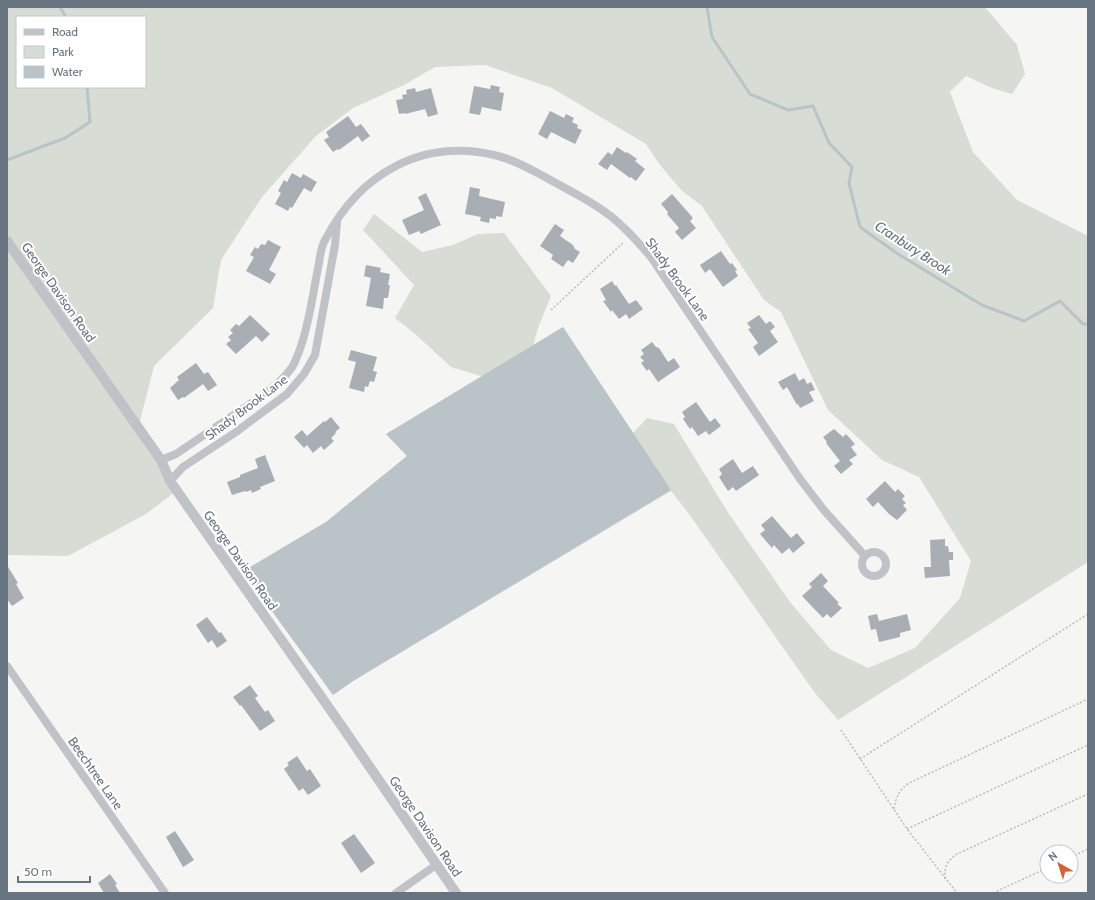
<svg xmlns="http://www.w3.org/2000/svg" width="1095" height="900" font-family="Cabin,sans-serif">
	<rect width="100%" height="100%" fill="#f5f6f3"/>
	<path fill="#d7dcd4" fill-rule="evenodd" d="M7 7H985L1017 45 1025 74 1012 94 992 88 966 76 950 92 973 152 1017 200 1088 236V562L838 720 815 693 689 514 671 491 353 681 333 695 269 607 245 570 326 522 407 456 386 434 484 377 451 367 414 333 395 318 414 285 363 230 374 214 422 252 453 245 478 234 504 233 551 296 538 328 533 346 563 327 633 433 647 418 674 424 727 511 790 602 831 650 868 668 915 648 960 598 971 561 919 477 882 460 828 410 781 312 764 300 702 206 682 191 660 165 646 144 552 88 485 65 435 67 404 85 353 108 316 136 262 197 221 260 213 308 154 366 140 421 175 492 146 514 68 556 7 555ZM17 17H145V87H17Z"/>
	<polygon fill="#bac3c7" points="563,327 671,490 353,681 333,695 269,607 245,570 326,522 407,456 386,434"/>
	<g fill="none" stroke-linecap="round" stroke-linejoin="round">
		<g stroke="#bac3c7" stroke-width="3">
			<polyline points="60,7 66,17"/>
			<polyline points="707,7 712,37 750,94 788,110 813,106 829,143 852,167 849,183 860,227 898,254 982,305 1024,321 1060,301 1083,324 1088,324"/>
			<polyline points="7,160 65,138 90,122 87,87"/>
		</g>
	</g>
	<g fill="#a8aeb4">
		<polygon points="491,85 500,87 499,92 504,93 501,111 482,107 480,115 469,113 474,86 490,89"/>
		<polygon points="415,88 416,92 431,88 438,114 428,117 425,109 405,114 405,113 399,114 396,100 403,99 402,95 407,94 406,90"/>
		<polygon points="550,111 564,118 566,114 574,118 572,122 578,125 577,128 582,130 575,144 551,132 547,139 538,134"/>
		<polygon points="348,116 356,127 361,124 370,136 362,142 358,136 339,150 338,149 333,152 324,140 329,137 326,132"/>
		<polygon points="617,147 626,153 627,152 637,159 635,161 645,169 636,181 631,177 630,178 611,164 607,170 598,164 608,152 612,155"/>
		<polygon points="292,173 301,178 303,174 317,182 311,192 304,188 292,208 290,207 288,211 275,204 281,193 278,191 284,180 287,182"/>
		<polygon points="470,187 480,189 479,196 505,202 502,217 496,216 496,219 490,218 489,223 480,221 481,217 465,214"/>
		<polygon points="426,193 441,225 421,234 419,231 409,235 402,220 424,210 418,197"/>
		<polygon points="672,194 693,218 690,221 696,228 682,240 675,232 679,228 667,214 668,212 661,204"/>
		<polygon points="555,224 564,230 560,236 573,245 575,249 580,252 573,263 568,260 563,267 551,259 553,255 540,246"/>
		<polygon points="268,240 281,247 269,270 276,274 270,284 246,271 254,257 250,255 255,247 258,249 261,244 265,245"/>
		<polygon points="721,251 730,264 732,263 737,270 735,271 738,276 723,287 710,269 705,273 700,265"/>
		<polygon points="366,265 381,268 380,272 390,274 388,285 390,285 388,298 384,298 383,309 366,306 371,278 364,276"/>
		<polygon points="612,281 615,286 616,285 629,304 636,300 643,309 629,319 626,314 619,319 612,310 611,312 603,301 606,300 600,289"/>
		<polygon points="250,315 270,334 262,342 256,336 236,354 226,344 231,340 228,337 233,333 230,330 236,324 239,326"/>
		<polygon points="759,315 766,324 770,321 775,327 770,331 778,342 759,356 753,347 758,343 748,329 751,328 747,323"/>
		<polygon points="652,342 656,347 659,348 668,362 674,358 680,367 658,382 649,369 647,371 641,363 644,361 640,357 644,354 641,350"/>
		<polygon points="351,350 377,357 373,371 377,372 374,382 370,381 368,387 365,386 364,392 349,388 356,362 348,360"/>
		<polygon points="196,363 204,374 208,372 217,385 208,391 203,384 184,398 183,397 178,400 170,388 179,380 177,377"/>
		<polygon points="795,373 799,381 804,378 807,384 811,382 815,390 809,392 814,401 800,408 798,404 797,405 787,387 783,390 778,382"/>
		<polygon points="696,402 710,422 715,418 721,426 709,435 706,431 698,436 692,427 690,429 683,419 685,417 682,412"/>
		<polygon points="331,417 340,428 335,432 336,433 331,438 334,441 324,450 321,446 313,453 307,445 304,448 294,437 302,430 307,436 324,421 325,422"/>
		<polygon points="834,429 843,437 846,434 855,444 851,447 857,455 849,460 853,464 841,474 834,466 840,461 826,443 827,442 823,437"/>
		<polygon points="265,455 275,481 260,487 261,489 252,493 251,490 246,492 245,491 232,495 227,482 240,477 240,475 258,468 255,459"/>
		<polygon points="733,459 742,473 753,466 759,475 736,491 733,487 728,491 719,477 722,474 719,469"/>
		<polygon points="885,481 895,492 898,489 905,496 902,499 906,503 903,505 907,510 897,520 889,514 878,502 873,507 866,499"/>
		<polygon points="772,516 791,538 797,533 805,543 793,553 789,548 782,554 774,545 772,548 760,534 765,530 761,525"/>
		<polygon points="945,539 945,546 948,546 949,552 953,552 953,560 949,560 950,576 925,578 924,567 931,567 930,540"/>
		<polygon points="7,565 18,583 16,584 24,598 12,606 7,599"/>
		<polygon points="821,573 828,581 823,586 839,603 837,604 842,608 831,618 827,614 823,618 802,596 812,587 809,584"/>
		<polygon points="877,614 879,621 907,614 911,630 900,633 900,637 879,642 876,629 871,630 868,616"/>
		<polygon points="207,617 219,633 221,632 227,641 217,648 212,640 208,643 196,625"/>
		<polygon points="250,685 258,696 255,698 265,712 268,710 275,721 260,731 241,705 240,706 233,697"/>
		<polygon points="297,756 307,771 310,769 321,786 308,795 303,788 299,791 284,769 289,765 287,763"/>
		<polygon points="175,831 194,860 183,867 166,837"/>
		<polygon points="354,834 375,863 361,873 341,843"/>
		<polygon points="110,874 117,884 115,885 120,893 104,893 98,883"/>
	</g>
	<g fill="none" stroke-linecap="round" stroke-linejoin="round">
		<g stroke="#b9bbbe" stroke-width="1.5" stroke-dasharray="2 2" stroke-linecap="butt">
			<polyline points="551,310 624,242"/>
			<polyline points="841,730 907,829 957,893"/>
			<polyline points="860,759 1088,614"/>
			<path d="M894 809C896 797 899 790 909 783L1088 699"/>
			<polyline points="907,829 1088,745"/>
			<polyline points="1071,857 1088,849"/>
			<path d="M945 879C944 867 947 861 957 854L1088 794"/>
			<polyline points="993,893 1047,868"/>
		</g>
		<g stroke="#bfc2c6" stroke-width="8">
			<path d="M161 460 176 454C197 440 217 426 238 412 256 400 276 388 290 370 295 364 297 356 300 349 310 321 313 292 319 263 320 256 321 247 325 240 360 173 423 137 498 156 518 161 537 173 556 183 579 196 604 208 623 227 633 236 642 247 651 257L800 479 823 509 865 556"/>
			<polyline points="170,481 183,467 236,432 287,394 304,374 315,355 335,245 337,222"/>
			<circle cx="874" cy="564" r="12"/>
			<polyline points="7,666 165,893"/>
			<polyline points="396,893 436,865"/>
		</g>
		<polyline stroke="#bfc2c6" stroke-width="10" points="7,241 161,460 170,481 341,725 456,893"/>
	</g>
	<g text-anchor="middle" stroke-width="4" stroke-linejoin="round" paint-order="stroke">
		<g font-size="13" fill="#677481" stroke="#fff">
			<text transform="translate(678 279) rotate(54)" y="5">Shady Brook Lane</text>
			<text transform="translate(59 292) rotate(55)" y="5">George Davison Road</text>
			<text transform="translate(246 407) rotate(-37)" y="5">Shady Brook Lane</text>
			<text transform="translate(241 560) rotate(55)" y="5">George Davison Road</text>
			<text transform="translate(96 773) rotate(55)" y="5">Beechtree Lane</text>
			<text transform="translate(426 826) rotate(56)" y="5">George Davison Road</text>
		</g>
		<g font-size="14" font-style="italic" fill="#63757d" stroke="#fff">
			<text transform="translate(913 248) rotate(33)" y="5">Cranbury Brook</text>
		</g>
	</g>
	<rect width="1095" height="900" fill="none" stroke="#677481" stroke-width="16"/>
	<rect x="16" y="16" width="130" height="72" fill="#ffffff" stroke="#c2c7cd"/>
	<rect x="24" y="29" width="20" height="6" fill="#bfc2c6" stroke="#c2c7cd"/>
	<text x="52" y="36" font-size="12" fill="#677481">Road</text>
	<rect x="24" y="46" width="20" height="12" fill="#d7dcd4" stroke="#c2c7cd"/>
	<text x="52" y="56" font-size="12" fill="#677481">Park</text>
	<rect x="24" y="66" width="20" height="12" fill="#bac3c7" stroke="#c2c7cd"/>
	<text x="52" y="76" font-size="12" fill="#677481">Water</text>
	<g transform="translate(1059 864) rotate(321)"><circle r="19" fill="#ffffff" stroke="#c2c7cd"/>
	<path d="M0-3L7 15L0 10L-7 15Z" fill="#d26336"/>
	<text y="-6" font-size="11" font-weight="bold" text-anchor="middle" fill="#677481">N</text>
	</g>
	<path d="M18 876v6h72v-6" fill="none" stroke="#677481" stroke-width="2"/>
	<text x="24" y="876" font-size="12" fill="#677481" stroke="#ffffff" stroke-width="3" paint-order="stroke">50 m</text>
</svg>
